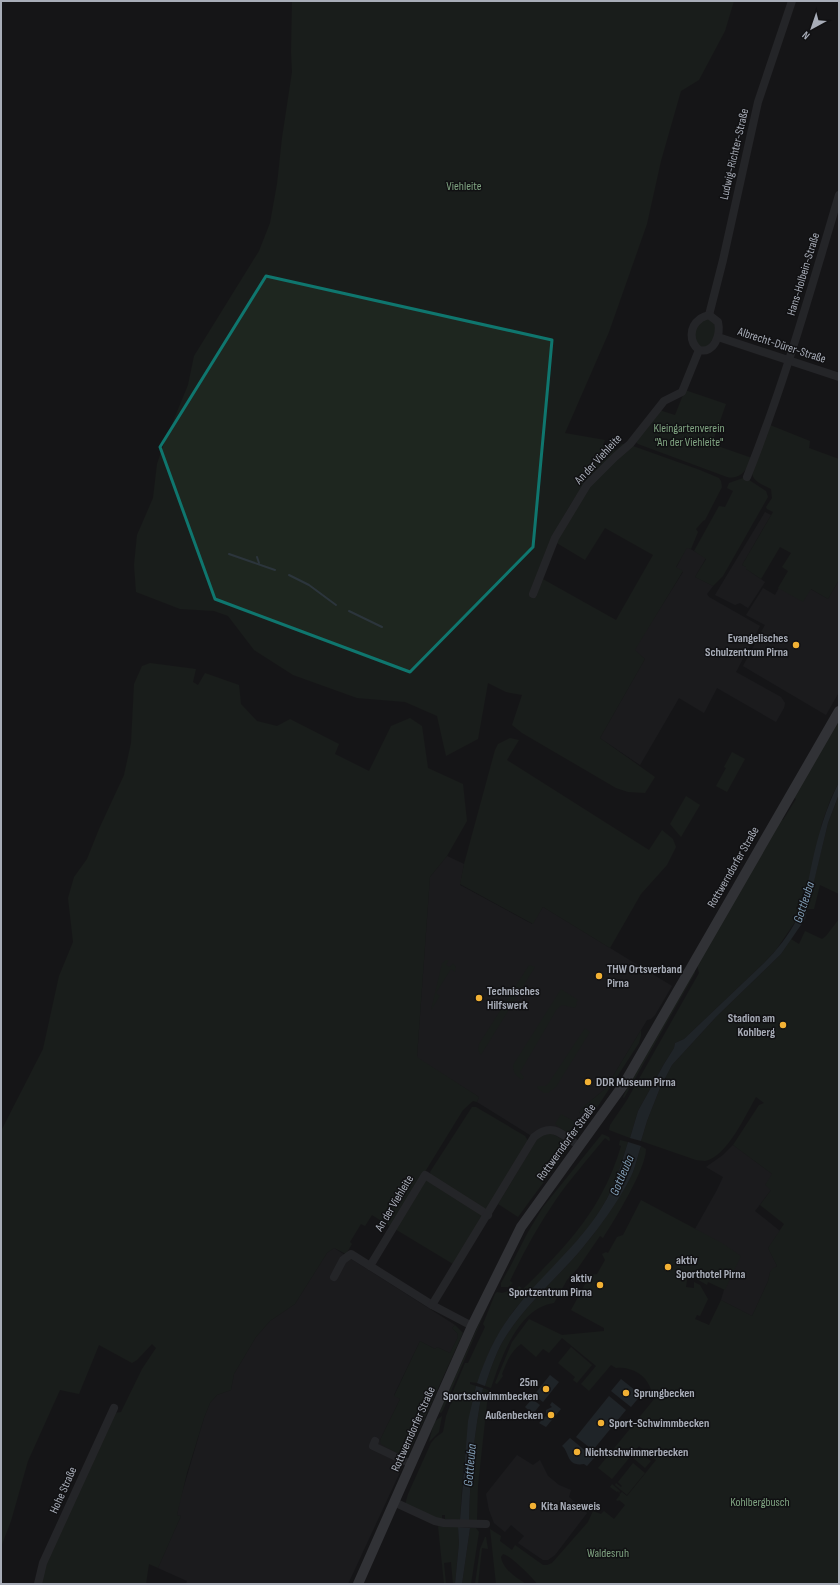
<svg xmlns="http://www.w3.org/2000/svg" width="840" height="1585" font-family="'Sofia Sans Condensed',sans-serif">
	<rect width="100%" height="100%" fill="#161618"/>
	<g fill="#222225">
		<polygon points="765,512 771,515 742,565 746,567 746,569 765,582 748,608 740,603 735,605 715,595"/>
		<polygon points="687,547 706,558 695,577 713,586 707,594 709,597 760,626 736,672 781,697 785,703 784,708 776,722 717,688 704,713 679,698 640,765 600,738 645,659 634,650 683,572 676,568"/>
		<polygon points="786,575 828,599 839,580 839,692 826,715 743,666 765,625 746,615 763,588 775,595"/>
		<polygon points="447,856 464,864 460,885 532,924 543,907 672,986 655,1015 651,1019 647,1020 605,1089 583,1107 579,1113 583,1113 578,1123 561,1115 565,1131 570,1137 566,1142 553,1134 537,1139 530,1135 477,1102 479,1097 417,1058 430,877"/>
		<polygon points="733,1145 772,1174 771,1190 755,1211 780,1231 768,1248 777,1266 770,1272 768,1281 752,1316 721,1300 724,1290 740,1256 695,1229 717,1190 723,1177 706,1167 723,1155"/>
		<polygon points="334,1248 455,1325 452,1328 457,1333 458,1337 450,1353 437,1347 435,1349 420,1341 394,1395 400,1399 380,1440 403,1457 407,1457 348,1584 186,1584 187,1581 158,1568 181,1516 177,1515 180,1500 204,1418 210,1403 217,1395 231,1390 234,1374 256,1337 270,1321 295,1304 327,1253"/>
		<polygon points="517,1455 533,1465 540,1460 548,1476 559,1485 571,1490 569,1497 587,1513 555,1555 548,1560 543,1560 518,1543 524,1536 511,1525 505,1532 494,1523 489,1510 486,1494"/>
	</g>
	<g fill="#1e261f">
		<path d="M292 1H734L725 31 699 80 681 91 661 161 647 224 609 332 565 433 605 440 603 445 616 450 622 444H625C608 461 590 476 576 496 555 527 543 561 530 596L533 597 541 578 616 620 653 555 605 528 585 560 555 542 589 487 616 458 633 446 700 470 719 478 721 481 722 487 705 520 703 521 696 529 698 532 691 549 687 548 676 567 683 571 635 650 645 659 600 738 655 777 645 793 628 792 616 788 522 733 512 725 522 695 506 692 488 683 478 739 446 756 437 716 405 702 357 698 293 675 254 650 228 616 214 611 180 609 136 592 134 565 137 535 153 498 157 464 163 446 188 385 194 356 259 251 270 223 277 184 282 138 292 72 291 52Z"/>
		<path d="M708 317 714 320 716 335 706 348 696 346C694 327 692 328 708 317Z"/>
		<path d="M685 390 726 404 712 444 752 458C747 469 741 480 727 477L638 444 636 442 659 410 675 415Z"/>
		<path d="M770 425 810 441 809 448 839 459V580L828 599 811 589 803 602 778 588 788 571 782 567 791 553 780 547 761 579 746 569V567L742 565 773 512 767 509 766 507 772 498 771 489C764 485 753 482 752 473Z"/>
		<polygon points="743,478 746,478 766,491 768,497 723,576 713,586 695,577 706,559 694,551 719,506 725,507 733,491 727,488 729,483"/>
		<polygon points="150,663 196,669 193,682 198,685 205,673 239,685 241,704 257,721 277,726 290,719 339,744 335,754 369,771 391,726 410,718 422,726 428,768 463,784 467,821 447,856 430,877 417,1057 479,1097 477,1102 473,1101 463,1110 391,1227 372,1215 365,1226 361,1224 350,1242 352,1244 346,1254 334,1248 327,1253 295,1304 270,1321 256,1337 234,1374 231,1390 217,1395 210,1403 204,1418 187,1473 177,1515 181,1516 158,1568 149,1564 146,1584 41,1584 45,1566 114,1413 121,1412 142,1369 156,1348 152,1344 137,1360 132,1363 99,1345 79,1394 60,1390 28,1461 11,1521 1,1547 1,1131 43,1049 59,976 73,942 68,898 74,877 87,859 99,829 124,775 131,743 134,684 142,666"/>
		<polygon points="839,720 839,782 831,798 822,823 808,886 797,919 776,950 764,963 684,1039 675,1043 674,1048 664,1064 638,1111 630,1138 609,1130 610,1125 627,1100 699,973 697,965 781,819 783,820 796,799 794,797"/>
		<polygon points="510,738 519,740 507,760 649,850 662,830 673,839 676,847 667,865 641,894 610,948 543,907 533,924 460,884 464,864 495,750 498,744"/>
		<polygon points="732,752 745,759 727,792 716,786 726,768 724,767"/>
		<polygon points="839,794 839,894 820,885 814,909 807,909 828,823"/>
		<polygon points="686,796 700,805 681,837 670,824"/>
		<path d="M839 919V1584H537C533 1578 510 1555 503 1554L501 1557C503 1570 517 1578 526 1584H496L490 1529 501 1536 500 1541 512 1550 515 1545 543 1565H547L552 1563 588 1522 593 1511 601 1514 604 1511 614 1519 625 1505 619 1500 618 1501 616 1500 620 1495 618 1491 617 1492 610 1487 612 1484 620 1491 619 1493 620 1494 622 1492 627 1496 656 1460 639 1446 612 1479 598 1468 655 1398C651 1395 652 1392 650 1387 645 1374 630 1366 616 1368L611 1365 589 1391 581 1384 596 1366 562 1338 549 1353 543 1349 536 1357 521 1344C510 1352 507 1362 502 1374L503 1376 497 1384 495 1383 512 1342 529 1319 562 1335 604 1331V1328L571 1310 590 1275 597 1274 605 1260 602 1254 606 1252 608 1253 617 1237 623 1235 641 1200 722 1243 741 1256 725 1290 708 1282 707 1285 688 1274 686 1287 694 1288V1282L700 1285 708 1299 700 1316 697 1315 695 1319 709 1325 721 1300 752 1316 768 1281 770 1272 772 1269 777 1266 768 1248 784 1224 760 1205 771 1190 765 1185 772 1174 733 1145 759 1105 764 1103 756 1097C746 1114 727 1157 705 1161 702 1161 698 1160 696 1160L641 1141 647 1121 660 1088 672 1065 716 1017 781 954 791 939 799 944 805 931 822 939 826 936Z"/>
		<polygon points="446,960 449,960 446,965 450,967 453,963 456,967 455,972 451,969 436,993 440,996 431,1010 442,963"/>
		<polygon points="529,965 535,967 481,1055 478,1050 479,1044"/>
		<polygon points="695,969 695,973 624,1098 623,1097 628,1086"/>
		<path d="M561 989 578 1000 576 1003 577 1004 575 1008 562 1005 557 1009 522 1069 520 1072 524 1077 522 1080C516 1076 513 1073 513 1065Z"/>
		<polygon points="585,1028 590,1032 556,1087 548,1093 544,1093 537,1088 538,1086 545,1086 548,1084"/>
		<polygon points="641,1030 641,1036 639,1043 596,1109 591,1114 579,1113 583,1107 605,1089"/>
		<polygon points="472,1107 476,1107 525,1136 528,1141 486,1211 431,1175 430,1172"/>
		<polygon points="561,1114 579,1124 580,1131 577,1136 574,1138 555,1124"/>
		<polygon points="546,1133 553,1134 571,1145 518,1217 498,1204 537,1139"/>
		<path d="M602 1134 609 1137 610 1140 609 1141 605 1138C588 1159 570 1179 555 1201 538 1226 523 1253 510 1281L513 1283 508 1287H501V1283L510 1267 528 1232 543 1207Z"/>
		<path d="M620 1140 628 1142C621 1164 615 1187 602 1207 588 1230 569 1251 550 1270 537 1285 522 1299 510 1316 495 1337 485 1360 477 1383L470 1382V1384L476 1386 473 1396 463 1473 460 1520 445 1519V1515H442V1520L405 1505 408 1494 431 1443 435 1438 443 1432 446 1416 451 1403 449 1401 465 1363H468L485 1327 483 1324 495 1294 497 1292 502 1293 512 1290 514 1292 519 1286 523 1289C568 1245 603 1208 621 1146L619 1145Z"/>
		<path d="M641 1146 646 1149C646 1169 615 1219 603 1238L600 1236 578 1268 567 1280 554 1303C518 1308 501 1358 491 1388L485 1386C490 1371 495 1355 503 1341 524 1305 558 1278 584 1246 600 1227 623 1194 633 1172 636 1164 638 1155 641 1146Z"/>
		<polygon points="429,1179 484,1214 453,1264 395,1229 425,1181"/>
		<polygon points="493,1293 443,1410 441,1413 439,1412"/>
		<polygon points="455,1325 463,1333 407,1457 403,1457 381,1444 380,1440 400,1399 394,1396 420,1341 435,1349 437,1347 450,1353 458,1337 457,1333 452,1328"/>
		<polygon points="571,1347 592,1365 577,1383 573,1380 575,1377 558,1363"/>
		<path d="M483 1388 490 1391 487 1403 478 1485 477 1520H469C470 1475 474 1433 483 1388Z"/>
		<polygon points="442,1416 439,1432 429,1442 434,1422"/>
		<polygon points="639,1451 651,1461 645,1468 633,1458"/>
		<polygon points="633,1463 645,1473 627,1495 615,1485 616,1483 621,1487 622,1486 618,1482"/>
		<polygon points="438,1526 458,1527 459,1543 455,1584 453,1584 451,1562 444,1563 446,1584 444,1584"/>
		<polygon points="470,1528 476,1528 479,1532 471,1584 462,1584"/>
		<polygon points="485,1537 486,1537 488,1549 482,1548 478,1584 475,1584 480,1549"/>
	</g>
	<g fill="#2c353c">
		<path d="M839 782V794L828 823 805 919 781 954 716 1017 672 1065 660 1088 647 1121 641 1141 630 1138 638 1111 664 1064 674 1048 675 1043 684 1039 764 963C777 950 789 935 797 919 805 901 808 882 812 863 818 835 826 808 839 782Z"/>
		<path d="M628 1142 641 1146C638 1155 636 1164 633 1172 623 1195 600 1227 584 1246 558 1278 524 1305 503 1341 495 1355 490 1371 485 1386L477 1383C485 1359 495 1336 510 1316 538 1277 577 1248 602 1207 615 1187 621 1164 628 1142Z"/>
		<polygon points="550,1375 559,1382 543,1402 534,1395"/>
		<polygon points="621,1379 641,1395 631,1407 611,1391"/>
		<path d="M476 1386 483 1388C474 1433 470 1475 469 1520H460L468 1421Z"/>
		<polygon points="609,1396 626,1410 593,1450 576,1437"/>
		<polygon points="532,1399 540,1405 533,1414 525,1407"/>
		<polygon points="552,1402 561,1409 546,1427 539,1423 546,1416 546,1410 552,1407 550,1405"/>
		<path d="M570 1438 594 1458 587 1466 584 1464C566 1467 570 1452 562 1446Z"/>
		<polygon points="458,1527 470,1528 462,1584 455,1584 459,1543"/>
	</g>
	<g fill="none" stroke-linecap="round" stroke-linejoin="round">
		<g stroke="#2c353c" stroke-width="2">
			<polyline points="229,554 275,570"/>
			<polyline points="257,557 259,563"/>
			<polyline points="289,575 309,585 336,605"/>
			<polyline points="349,611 382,627"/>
		</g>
		<g stroke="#37383d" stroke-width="8">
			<polyline points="709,315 723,260 758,102 792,1"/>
			<path d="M709 315 718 322C721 335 714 354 699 350 689 342 689 327 700 319 702 317 706 316 709 315Z"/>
			<polyline points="718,337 839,377"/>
			<path d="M747 477C784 385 811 289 839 195"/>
			<polyline points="533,594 555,538 587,485 615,457 630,444 664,401 682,392 699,350"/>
			<polyline points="370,1266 425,1175 488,1215"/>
			<polyline points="334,1277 343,1260 351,1254 432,1305 472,1326"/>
			<path d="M432 1305 534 1137C552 1122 562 1134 579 1146"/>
			<polyline points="375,1441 373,1446 411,1464"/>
			<polyline points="394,1502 435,1521 444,1523 486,1524"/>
			<polyline points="38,1584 43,1563 114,1408"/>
		</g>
		<polyline stroke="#53555c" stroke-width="10" points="358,1584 472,1326 521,1227 624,1084 839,711"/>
	</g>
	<path d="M0 0H840V1585H0ZM266 276 552 340 533 547 410 672 215 599 160 447Z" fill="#161618" fill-opacity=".55" fill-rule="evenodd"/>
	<path fill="none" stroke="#0f766e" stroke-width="3" stroke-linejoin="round" d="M266 276 552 340 533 547 410 672 215 599 160 447Z"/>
	<g fill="#f2b134" stroke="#111113" stroke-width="1.5">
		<circle cx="796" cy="645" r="4"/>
		<circle cx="599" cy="976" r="4"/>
		<circle cx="479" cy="998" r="4"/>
		<circle cx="783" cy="1025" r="4"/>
		<circle cx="588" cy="1082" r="4"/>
		<circle cx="668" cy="1267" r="4"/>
		<circle cx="600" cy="1285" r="4"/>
		<circle cx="546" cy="1389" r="4"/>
		<circle cx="626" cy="1393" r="4"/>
		<circle cx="551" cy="1415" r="4"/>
		<circle cx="601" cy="1423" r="4"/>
		<circle cx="577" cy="1452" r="4"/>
		<circle cx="533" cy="1506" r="4"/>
	</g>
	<g text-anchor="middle" stroke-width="3" stroke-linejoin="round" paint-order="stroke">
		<g font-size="12" fill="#a8adb8" stroke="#111113">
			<text transform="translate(734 154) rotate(-77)" y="4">Ludwig-Richter-Straße</text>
			<text transform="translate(803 274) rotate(-73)" y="4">Hans-Holbein-Straße</text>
			<text transform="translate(782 345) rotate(18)" y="4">Albrecht-Dürer-Straße</text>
			<text transform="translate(598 459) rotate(-47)" y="4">An der Viehleite</text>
			<text transform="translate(733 867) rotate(-60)" y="4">Rottwerndorfer Straße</text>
			<text transform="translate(566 1142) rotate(-54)" y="4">Rottwerndorfer Straße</text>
			<text transform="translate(394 1203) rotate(-59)" y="4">An der Viehleite</text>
			<text transform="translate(413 1429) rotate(-66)" y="4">Rottwerndorfer Straße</text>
			<text transform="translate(63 1490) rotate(-66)" y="4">Hohe Straße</text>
		</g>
		<g font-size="12" fill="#7fa381" stroke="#111113">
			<text x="464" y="190">Viehleite</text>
			<text x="689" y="432">Kleingartenverein<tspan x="689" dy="14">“An der Viehleite"</tspan></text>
			<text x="760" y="1506">Kohlbergbusch</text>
			<text x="608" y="1557">Waldesruh</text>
		</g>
		<g font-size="12" font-weight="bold" fill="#a8adb8" stroke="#111113" text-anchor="start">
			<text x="788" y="642" text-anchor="end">Evangelisches<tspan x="788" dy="14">Schulzentrum Pirna</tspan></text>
			<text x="607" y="973">THW Ortsverband<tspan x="607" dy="14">Pirna</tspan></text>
			<text x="487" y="995">Technisches<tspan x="487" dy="14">Hilfswerk</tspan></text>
			<text x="775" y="1022" text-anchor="end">Stadion am<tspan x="775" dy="14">Kohlberg</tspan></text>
			<text x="596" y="1086">DDR Museum Pirna</text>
			<text x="676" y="1264">aktiv<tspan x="676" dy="14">Sporthotel Pirna</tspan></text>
			<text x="592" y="1282" text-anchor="end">aktiv<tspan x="592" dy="14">Sportzentrum Pirna</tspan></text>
			<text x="538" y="1386" text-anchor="end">25m<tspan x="538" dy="14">Sportschwimmbecken</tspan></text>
			<text x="634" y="1397">Sprungbecken</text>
			<text x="543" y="1419" text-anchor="end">Außenbecken</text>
			<text x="609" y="1427">Sport-Schwimmbecken</text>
			<text x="585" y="1456">Nichtschwimmerbecken</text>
			<text x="541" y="1510">Kita Naseweis</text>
		</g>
		<g font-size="13" font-style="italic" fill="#7f9bb3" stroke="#111113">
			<text transform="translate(803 902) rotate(-72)" y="5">Gottleuba</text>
			<text transform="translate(621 1175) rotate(-67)" y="5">Gottleuba</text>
			<text transform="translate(469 1465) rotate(-85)" y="5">Gottleuba</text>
		</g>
	</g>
	<rect width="840" height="1585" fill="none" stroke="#a8adb8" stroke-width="4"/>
	<g transform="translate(812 28) rotate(220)" stroke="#111113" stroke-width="3" paint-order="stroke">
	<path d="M0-3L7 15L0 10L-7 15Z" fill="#a8adb8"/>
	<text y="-6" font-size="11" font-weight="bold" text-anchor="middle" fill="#a8adb8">N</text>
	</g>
</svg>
